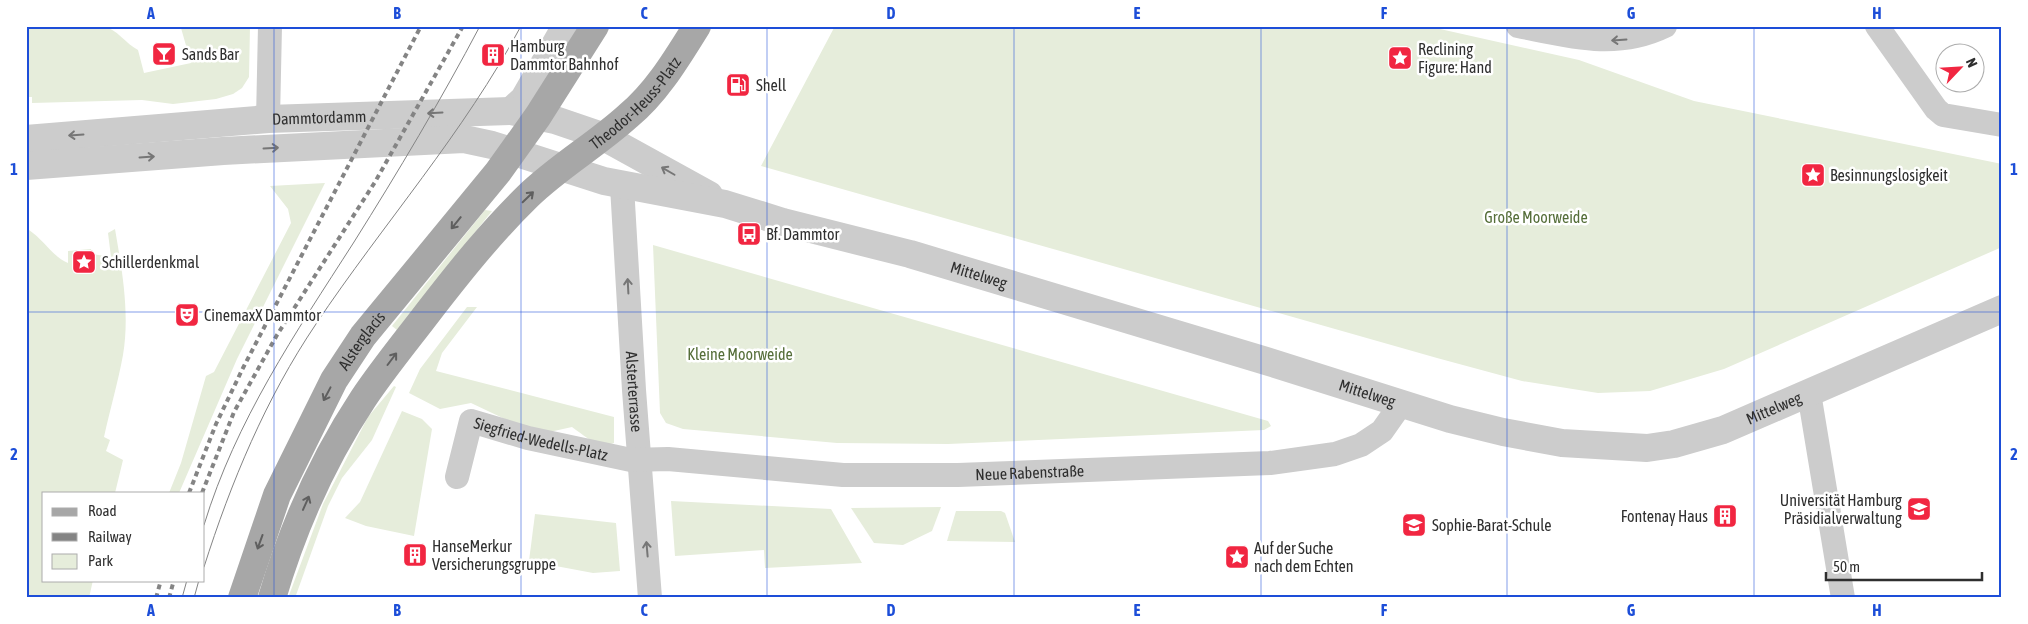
<svg xmlns="http://www.w3.org/2000/svg" width="2028" height="624" font-family="'Asap Condensed',sans-serif">
	<rect width="100%" height="100%" fill="#fff"/>
	<g fill="#e6eddb">
		<path d="M41 26C59 26 86 23 103 26 117 29 126 44 138 50L144 73 191 63 181 28 148 26H250L249 77 242 88 233 94 216 99 173 104 142 100 32 103V97H26V30Z"/>
		<polygon points="835,26 1437,26 1440,29 1579,60 1694,101 2002,164 2002,247 1724,369 1650,391 1598,393 1522,381 1437,358 761,166"/>
		<polygon points="325,183 237,359 179,493 169,493 181,463 206,376 214,372 291,223 288,209 270,186"/>
		<path d="M26 200H29V230C44 240 53 257 68 263V251L91 249 92 254 111 257 108 233 115 229C122 270 130 313 123 355 118 382 110 410 104 437L110 440 106 451 123 460 115 493H44V580H93L89 598H26Z"/>
		<polygon points="485,210 492,211 397,330 392,326"/>
		<polygon points="653,245 1268,421 1271,426 1264,430 948,444 837,443 683,429 666,423 660,413"/>
		<path d="M467 307H477L442 353 436 371 614 417V443C597 449 585 436 572 427L545 433 509 421 471 403 440 409 409 393 420 369Z"/>
		<polygon points="394,386 396,387 372,440 342,478 328,506 295,598 288,598 323,504 368,417"/>
		<polygon points="402,411 422,419 432,429 414,536 366,526 345,518 360,502"/>
		<polygon points="671,501 831,509 862,563 765,568 764,550 675,556"/>
		<polygon points="941,507 932,531 903,545 874,543 851,508"/>
		<polygon points="956,511 1001,511 1005,513 1015,542 947,541"/>
		<polygon points="535,514 616,523 620,571 593,573 529,561"/>
	</g>
	<g fill="none" stroke-linecap="round" stroke-linejoin="round">
		<g stroke="#ccc" stroke-width="24">
			<path d="M1518 26C1569 36 1616 50 1665 26"/>
			<polyline points="1877,26 1936,109 1943,115 2002,125"/>
			<polyline points="268,119 270,26"/>
			<path id="s1" d="M622 186 634 390 650 598"/>
			<polyline points="1809,393 1843,598"/>
			<path id="s2" d="M457 477 471 421 528 438 631 460 668 459 843 475H958L1270 463 1335 454 1361 445 1382 431 1401 404"/>
		</g>
		<g stroke="#ccc" stroke-width="28">
			<polyline points="511,111 524,99 566,26"/>
			<path id="s3" d="M26 139 268 119 511 111 555 120 602 136 709 195"/>
			<path id="s4" d="M26 166 223 151 464 139 492 145 604 181 725 204 783 222 910 254 1266 361 1450 419 1503 432 1562 443 1647 448 1674 444 1723 430 2002 309"/>
		</g>
		<g stroke="#a7a7a7" stroke-width="28">
			<path id="s5" d="M242 598 277 495 334 380 363 336 498 172 538 116 595 26"/>
			<path id="s6" d="M272 598C293 527 322 461 363 399 383 369 407 340 429 311 460 271 491 232 528 196 559 166 596 145 628 116 657 92 677 58 697 26"/>
		</g>
		<g stroke="#848484" stroke-width="1">
			<path d="M204 525C236 420 295 334 354 242 398 172 441 100 480 26"/>
			<path d="M204 567C231 482 266 398 316 324 383 224 464 133 521 26"/>
			<polyline points="182,598 187,580"/>
			<polyline points="194,598 199,580"/>
		</g>
		<g stroke="#848484" stroke-width="4" stroke-dasharray="5 4" stroke-linecap="butt">
			<polyline points="189,493 216,424 243,368 421,26"/>
			<polyline points="202,493 234,412 277,335 375,182 463,26"/>
			<polyline points="156,598 161,580"/>
			<polyline points="169,598 174,580"/>
		</g>
	</g>
	<defs><path id="oneway-shaft" d="M-6 0H5M1.5-3L5.5 0L1.5 3" fill="none" stroke-width="1.6" stroke-linecap="round" stroke-linejoin="round" transform="scale(1.25)"/></defs>
	<g stroke="#767676">
		<use href="#oneway-shaft" transform="translate(1619 40) rotate(176)"/>
		<use href="#oneway-shaft" transform="translate(435 113) rotate(177)"/>
		<use href="#oneway-shaft" transform="translate(76 135) rotate(176)"/>
		<use href="#oneway-shaft" transform="translate(271 148) rotate(-3)"/>
		<use href="#oneway-shaft" transform="translate(147 157) rotate(-4)"/>
		<use href="#oneway-shaft" transform="translate(668 171) rotate(-150)"/>
		<use href="#oneway-shaft" transform="translate(628 286) rotate(-93)"/>
		<use href="#oneway-shaft" transform="translate(647 549) rotate(-95)"/>
	</g>
	<g stroke="#5f5f5f">
		<use href="#oneway-shaft" transform="translate(528 197) rotate(-44)"/>
		<use href="#oneway-shaft" transform="translate(456 223) rotate(129)"/>
		<use href="#oneway-shaft" transform="translate(392 359) rotate(-53)"/>
		<use href="#oneway-shaft" transform="translate(327 394) rotate(118)"/>
		<use href="#oneway-shaft" transform="translate(306 503) rotate(-66)"/>
		<use href="#oneway-shaft" transform="translate(260 542) rotate(110)"/>
	</g>
	<path fill="none" stroke="#1d4ed8" stroke-width="1" stroke-opacity="0.55" d="M274 26V598M521 26V598M767 26V598M1014 26V598M1261 26V598M1507 26V598M1754 26V598M26 312H2002"/>
	<defs>
		<symbol id="bar-square" viewBox="-11 -11 22 22"><rect x="-9" y="-9" width="18" height="18" rx="4" fill="#f12641" stroke="#fff"/><path d="M-6-5H6L.8 .8V4.5H3.5V6h-7V4.5H-.8V.8Z" fill="#fff"/></symbol>
		<symbol id="building-square" viewBox="-11 -11 22 22"><rect x="-9" y="-9" width="18" height="18" rx="4" fill="#f12641" stroke="#fff"/><path d="M-4-6H4V6H1V3H-1V6H-4ZM-2.5-4.3h1.7v1.8h-1.7ZM.8-4.3h1.7v1.8H.8ZM-2.5-1h1.7V.8h-1.7ZM.8-1h1.7V.8H.8Z" fill="#fff"/></symbol>
		<symbol id="sight-square" viewBox="-11 -11 22 22"><rect x="-9" y="-9" width="18" height="18" rx="4" fill="#f12641" stroke="#fff"/><path d="M0-6L1.8-2.2L6-1.7L2.9 1.2L3.7 5.4L0 3.3L-3.7 5.4L-2.9 1.2L-6-1.7L-1.8-2.2Z" fill="#fff"/></symbol>
		<symbol id="fuel-square" viewBox="-11 -11 22 22"><rect x="-9" y="-9" width="18" height="18" rx="4" fill="#f12641" stroke="#fff"/><path d="M-5.5-6h7V0h2V4h1.3V-2.5L3-4.5l.8-.8L6-3V5H2.5V1h-1V6h-7ZM-4.2-4.7v3.2H.2V-4.7Z" fill="#fff"/></symbol>
		<symbol id="bus-square" viewBox="-11 -11 22 22"><rect x="-9" y="-9" width="18" height="18" rx="4" fill="#f12641" stroke="#fff"/><path d="M-5-6H5V4H4V6H2V4H-2V6H-4V4H-5ZM-3.5-4V0h7V-4ZM-3.5 1.2v1.5H-2V1.2ZM2 1.2v1.5H3.5V1.2Z" fill="#fff"/></symbol>
		<symbol id="theatre-square" viewBox="-11 -11 22 22"><rect x="-9" y="-9" width="18" height="18" rx="4" fill="#f12641" stroke="#fff"/><path d="M-5-5.5Q0-4 5-5.5V0Q5 5 0 6Q-5 5-5 0ZM-3.3-2.5H-1v1.5H-3.3ZM1-2.5H3.3v1.5H1ZM-2.8 1Q0 5.5 2.8 1Z" fill="#fff"/></symbol>
		<symbol id="university-square" viewBox="-11 -11 22 22"><rect x="-9" y="-9" width="18" height="18" rx="4" fill="#f12641" stroke="#fff"/><path d="M0-5L7-2L0 1L-7-2ZM-4 1L0 2.5L4 1V4Q0 6-4 4Z" fill="#fff"/></symbol>
		<symbol id="school-square" viewBox="-11 -11 22 22"><rect x="-9" y="-9" width="18" height="18" rx="4" fill="#f12641" stroke="#fff"/><path d="M0-5L7-2L0 1L-7-2ZM-4 1L0 2.5L4 1V4Q0 6-4 4Z" fill="#fff"/></symbol>
	</defs>
	<g fill-rule="evenodd">
		<use href="#bar-square" x="150" y="40" width="28" height="28"/>
		<use href="#building-square" x="479" y="41" width="28" height="28"/>
		<use href="#sight-square" x="1386" y="44" width="28" height="28"/>
		<use href="#fuel-square" x="724" y="71" width="28" height="28"/>
		<use href="#sight-square" x="1799" y="161" width="28" height="28"/>
		<use href="#bus-square" x="735" y="220" width="28" height="28"/>
		<use href="#sight-square" x="70" y="248" width="28" height="28"/>
		<use href="#theatre-square" x="173" y="301" width="28" height="28"/>
		<use href="#university-square" x="1905" y="495" width="28" height="28"/>
		<use href="#building-square" x="1711" y="502" width="28" height="28"/>
		<use href="#school-square" x="1400" y="511" width="28" height="28"/>
		<use href="#building-square" x="401" y="541" width="28" height="28"/>
		<use href="#sight-square" x="1223" y="543" width="28" height="28"/>
	</g>
	<g text-anchor="middle" stroke-width="5" stroke-linejoin="round" paint-order="stroke">
		<g font-size="16" fill="#2f2f2f" stroke="#fff" text-anchor="start">
			<text x="510" y="52">Hamburg<tspan x="510" dy="18">Dammtor Bahnhof</tspan></text>
			<text x="1418" y="55">Reclining<tspan x="1418" dy="18">Figure: Hand</tspan></text>
			<text x="182" y="60">Sands Bar</text>
			<text x="756" y="91">Shell</text>
			<text x="1830" y="181">Besinnungslosigkeit</text>
			<text x="766" y="240">Bf. Dammtor</text>
			<text x="102" y="268">Schillerdenkmal</text>
			<text x="204" y="321">CinemaxX Dammtor</text>
			<text x="1902" y="506" text-anchor="end">Universität Hamburg<tspan x="1902" dy="18">Präsidialverwaltung</tspan></text>
			<text x="1708" y="522" text-anchor="end">Fontenay Haus</text>
			<text x="1432" y="531">Sophie-Barat-Schule</text>
			<text x="432" y="552">HanseMerkur<tspan x="432" dy="18">Versicherungsgruppe</tspan></text>
			<text x="1254" y="554">Auf der Suche<tspan x="1254" dy="18">nach dem Echten</tspan></text>
		</g>
		<g font-size="16" fill="#2f2f2f" stroke="#fff">
			<text dy="6" stroke="none"><textPath href="#s6" startOffset="624">Theodor-Heuss-Platz</textPath></text>
			<text dy="6" stroke="none"><textPath href="#s3" startOffset="294">Dammtordamm</textPath></text>
			<text dy="6" stroke="none"><textPath href="#s4" startOffset="972">Mittelweg</textPath></text>
			<text dy="6" stroke="none"><textPath href="#s5" startOffset="285">Alsterglacis</textPath></text>
			<text dy="6" stroke="none"><textPath href="#s1" startOffset="206">Alsterterrasse</textPath></text>
			<text dy="6" stroke="none"><textPath href="#s4" startOffset="1378">Mittelweg</textPath></text>
			<text dy="6" stroke="none"><textPath href="#s4" startOffset="1798">Mittelweg</textPath></text>
			<text dy="6" stroke="none"><textPath href="#s2" startOffset="130">Siegfried-Wedells-Platz</textPath></text>
			<text dy="6" stroke="none"><textPath href="#s2" startOffset="622">Neue Rabenstraße</textPath></text>
		</g>
		<g font-size="16" fill="#556e39" stroke="#fff">
			<text x="1536" y="223">Große Moorweide</text>
			<text x="740" y="360">Kleine Moorweide</text>
		</g>
	</g>
	<rect width="2028" height="624" fill="none" stroke="#ffffff" stroke-width="55"/>
	<rect x="42" y="492" width="162" height="90" fill="#ffffff" stroke="#acacac"/>
	<rect x="52" y="508" width="25" height="8" fill="#a7a7a7" stroke="#acacac"/>
	<text x="88" y="516" font-size="15" fill="#2f2f2f">Road</text>
	<rect x="52" y="533" width="25" height="8" fill="#848484" stroke="#acacac"/>
	<text x="88" y="542" font-size="15" fill="#2f2f2f">Railway</text>
	<rect x="52" y="554" width="25" height="15" fill="#e6eddb" stroke="#acacac"/>
	<text x="88" y="566" font-size="15" fill="#2f2f2f">Park</text>
	<g transform="translate(1960 68) rotate(65)"><circle r="24" fill="#ffffff" stroke="#acacac"/>
	<path d="M0-4L9 19L0 12L-9 19Z" fill="#f12641"/>
	<text y="-8" font-size="14" font-weight="bold" text-anchor="middle" fill="#2f2f2f">N</text>
	</g>
	<path d="M1826 572v8h156v-8" fill="none" stroke="#2f2f2f" stroke-width="2.5"/>
	<text x="1833" y="572" font-size="15" fill="#2f2f2f" stroke="#ffffff" stroke-width="4" paint-order="stroke">50 m</text>
	<rect x="28" y="28" width="1972" height="568" fill="none" stroke="#1d4ed8" stroke-width="2"/>
	<g font-size="16" text-anchor="middle" font-weight="bold" fill="#1d4ed8">
		<text x="151" y="19">A</text>
		<text x="397" y="19">B</text>
		<text x="644" y="19">C</text>
		<text x="891" y="19">D</text>
		<text x="1137" y="19">E</text>
		<text x="1384" y="19">F</text>
		<text x="1631" y="19">G</text>
		<text x="1877" y="19">H</text>
		<text x="14" y="175">1</text>
		<text x="2014" y="175">1</text>
		<text x="14" y="460">2</text>
		<text x="2014" y="460">2</text>
		<text x="151" y="616">A</text>
		<text x="397" y="616">B</text>
		<text x="644" y="616">C</text>
		<text x="891" y="616">D</text>
		<text x="1137" y="616">E</text>
		<text x="1384" y="616">F</text>
		<text x="1631" y="616">G</text>
		<text x="1877" y="616">H</text>
	</g>
</svg>
